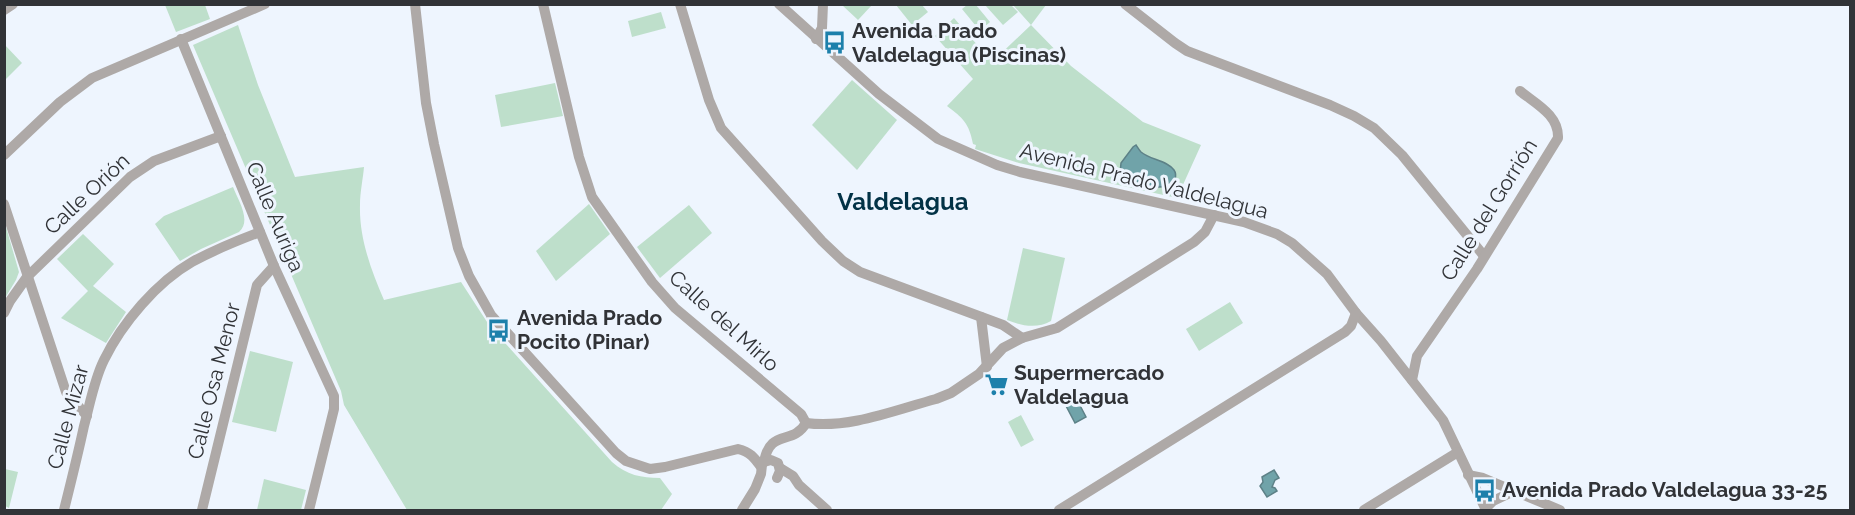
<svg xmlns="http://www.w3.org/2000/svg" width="1855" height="515" font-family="Raleway,sans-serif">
	<rect width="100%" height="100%" fill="#eef5fe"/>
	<g fill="#bedfcb">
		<polygon points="165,5 205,5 210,19 176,32"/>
		<polygon points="842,5 872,5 858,20"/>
		<polygon points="896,5 922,5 928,12 912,25"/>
		<polygon points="967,5 976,5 990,22 980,31 962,9"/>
		<polygon points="985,5 1011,5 1018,12 1003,25"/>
		<path d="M1013 5H1046L1031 25 1071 66 1143 122 1201 145 1177 198 1019 163 975 149 976 145 973 144C969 123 963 118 947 106L973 79 935 36 954 18 992 62 1031 25Z"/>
		<polygon points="661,12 666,28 632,37 628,21"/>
		<path d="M238 25 258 85 295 177 364 167C363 179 360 192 360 205 359 238 371 270 384 300L461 282 489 325 612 462C627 475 641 478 660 478L672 494 661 510H407L344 405 341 391 193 45Z"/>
		<polygon points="4,44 22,63 5,80 4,80"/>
		<polygon points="852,80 897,120 857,170 812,125"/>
		<polygon points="555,83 563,116 501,127 495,95"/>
		<path d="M233 187C238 200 252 221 239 232L201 249 180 261 155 224 164 216Z"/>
		<polygon points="589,204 610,234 556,281 536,251"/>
		<polygon points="689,205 712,233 660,278 637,247"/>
		<polygon points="6,227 19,272 16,280 5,298"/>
		<polygon points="83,234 114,264 93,286 126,312 106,343 61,318 88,291 57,259"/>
		<path d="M1023 248 1065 258 1051 321C1037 329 1022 326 1007 320Z"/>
		<polygon points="1230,302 1243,323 1199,351 1186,329"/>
		<polygon points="250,351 293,362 276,432 232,422"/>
		<polygon points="1021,415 1034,440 1021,447 1008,422"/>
		<polygon points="5,469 18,472 9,508 5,506"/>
		<polygon points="264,479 306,490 301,510 257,510"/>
	</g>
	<g fill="#70a3a9" stroke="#5d8187" stroke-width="1.5">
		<path d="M1136 145C1138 148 1139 150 1141 152 1150 160 1167 160 1174 170 1176 173 1176 176 1175 179 1168 196 1131 182 1120 174L1121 163 1133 147Z"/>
		<polygon points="1075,396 1086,417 1075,423 1064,402"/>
		<polygon points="1274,470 1279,478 1275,480 1272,487 1275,488 1277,491 1267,497 1260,486 1263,482 1262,477"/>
	</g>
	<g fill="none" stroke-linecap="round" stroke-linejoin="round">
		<g stroke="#aea9a7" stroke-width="10">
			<path d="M415 4 426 103 434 144 458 248 469 276 491 315 616 453 626 461 650 469 665 467 738 449C750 452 754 457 761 467"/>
			<polyline points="543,4 579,157 592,197 652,282 675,308 801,414 806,423"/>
			<polyline points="680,4 709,100 721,128 822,241 843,261 860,272 1003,325 1022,338"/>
			<polyline points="779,4 879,94 938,139 997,165 1020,172 1244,222 1277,234 1292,243 1327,274 1356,313 1381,341 1443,420 1486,510"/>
			<polyline points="1125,4 1175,43 1187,51 1330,105 1354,116 1374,128 1402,155 1484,256"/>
			<polyline points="4,10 13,4"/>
			<polyline points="181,39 274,266 334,396 334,409 309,510"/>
			<polyline points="816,39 822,28 823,4"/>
			<polyline points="4,155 60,102 92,78 265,4"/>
			<polyline points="4,204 66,392 87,416"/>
			<polyline points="4,313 10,301 27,277 130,177 154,161 221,136"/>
			<polyline points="981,317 987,367"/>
			<path d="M1412 380 1417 356 1477 269 1558 138C1559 115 1536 104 1520 91"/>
			<path d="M806 423C849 429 895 410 936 399L951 393 979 374 1003 348 1022 338 1057 328 1194 242 1205 232 1214 215"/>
			<path d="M764 462C770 428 793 446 806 423"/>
			<polyline points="780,468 793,476 799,485 827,510"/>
			<polyline points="1468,475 1483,478 1560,510"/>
			<polyline points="1485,509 1493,501 1514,491"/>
			<path d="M64 510C71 482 78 454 84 426 90 404 94 380 104 360 122 323 157 282 192 262 214 250 236 241 260 232"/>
			<polyline points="202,510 257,285 274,266"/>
			<polyline points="742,510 755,489 761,474 762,465 764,462 771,460 778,463 780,471 777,478"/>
			<polyline points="1059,510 1345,332 1351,326 1356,313"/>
			<polyline points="1364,510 1458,452"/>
		</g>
	</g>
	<defs>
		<symbol id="bus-bare" viewBox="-9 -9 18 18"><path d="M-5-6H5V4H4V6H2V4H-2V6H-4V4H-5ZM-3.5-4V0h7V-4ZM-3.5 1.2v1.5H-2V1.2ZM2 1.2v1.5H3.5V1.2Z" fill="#1d80ab" stroke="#eef5fe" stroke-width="2.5" paint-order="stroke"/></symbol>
		<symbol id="supermarket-bare" viewBox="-9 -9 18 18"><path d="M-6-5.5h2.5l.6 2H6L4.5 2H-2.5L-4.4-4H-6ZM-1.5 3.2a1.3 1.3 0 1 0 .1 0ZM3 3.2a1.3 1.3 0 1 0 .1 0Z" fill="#1d80ab" stroke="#eef5fe" stroke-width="2.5" paint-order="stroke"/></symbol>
	</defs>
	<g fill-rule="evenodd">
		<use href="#bus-bare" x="818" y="26" width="33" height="33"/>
		<use href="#bus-bare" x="482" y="314" width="33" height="33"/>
		<use href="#supermarket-bare" x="980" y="368" width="33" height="33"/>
		<use href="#bus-bare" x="1468" y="474" width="33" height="33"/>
	</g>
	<g text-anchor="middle" stroke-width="6" stroke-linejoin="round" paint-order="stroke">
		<g font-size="21" font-weight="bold" fill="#313337" stroke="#eef5fe" text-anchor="start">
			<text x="852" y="38">Avenida Prado<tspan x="852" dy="24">Valdelagua (Piscinas)</tspan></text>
			<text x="517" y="325">Avenida Prado<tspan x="517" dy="24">Pocito (Pinar)</tspan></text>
			<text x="1014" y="380">Supermercado<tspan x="1014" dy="24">Valdelagua</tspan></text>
			<text x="1502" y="497">Avenida Prado Valdelagua 33-25</text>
		</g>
		<g font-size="21" fill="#313337" stroke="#eef5fe">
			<text transform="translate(1144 181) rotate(14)" y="7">Avenida Prado Valdelagua</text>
			<text transform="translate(87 194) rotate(-43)" y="7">Calle Orión</text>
			<text transform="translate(1489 210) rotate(-58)" y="7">Calle del Gorrión</text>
			<text transform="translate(275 217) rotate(67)" y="7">Calle Auriga</text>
			<text transform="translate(724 321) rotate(42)" y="7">Calle del Mirlo</text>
			<text transform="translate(214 381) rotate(-76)" y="7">Calle Osa Menor</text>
			<text transform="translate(68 417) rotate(-75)" y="7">Calle Mizar</text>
		</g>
		<g font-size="24" font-weight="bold" fill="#023246" stroke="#eef5fe">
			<text x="903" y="210">Valdelagua</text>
		</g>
	</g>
	<rect width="1855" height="515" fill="none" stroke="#313337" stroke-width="12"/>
</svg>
